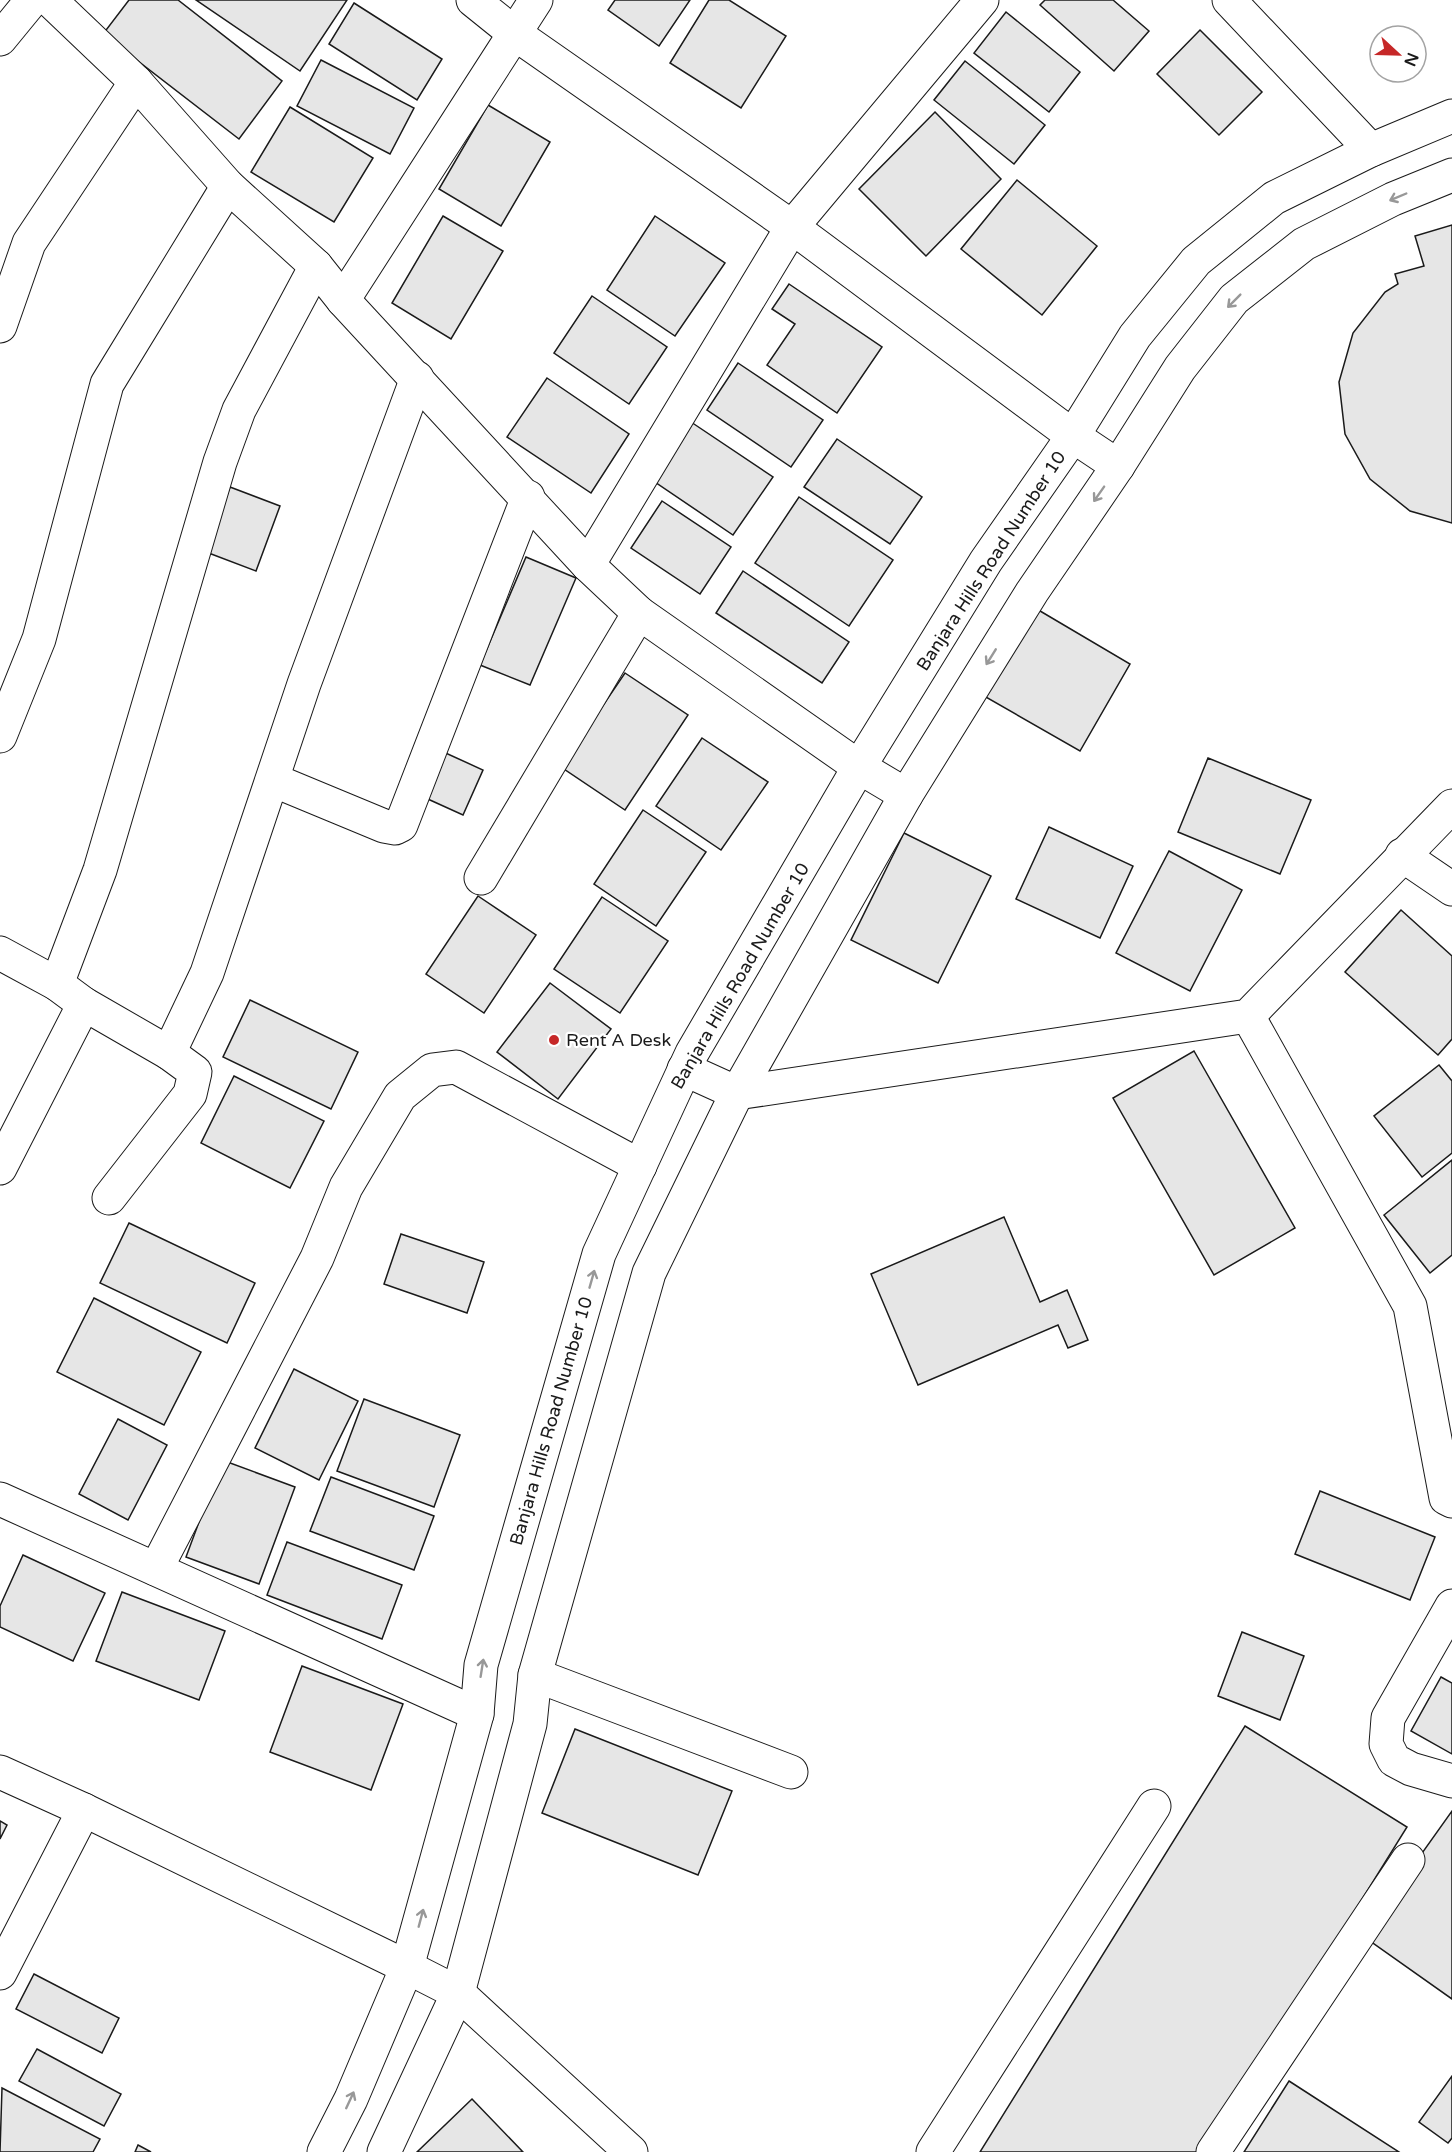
<svg xmlns="http://www.w3.org/2000/svg" width="1452" height="2152" font-family="'Varela Round',sans-serif">
	<rect width="100%" height="100%" fill="#fff"/>
	<g fill="#e6e6e6" stroke="#1a1a1a" stroke-width="1.5">
		<polygon points="129,0 178,0 282,81 239,139 103,34"/>
		<polygon points="196,0 347,0 300,71"/>
		<polygon points="615,0 690,0 659,46 608,10"/>
		<polygon points="709,0 729,0 786,36 741,108 670,63"/>
		<polygon points="1045,0 1113,0 1149,31 1114,71 1040,5"/>
		<polygon points="354,3 442,59 417,100 329,44"/>
		<polygon points="1006,12 1080,72 1049,112 974,53"/>
		<polygon points="1200,30 1262,92 1219,135 1157,74"/>
		<polygon points="321,60 414,108 390,154 297,106"/>
		<polygon points="965,61 1045,125 1014,164 934,100"/>
		<polygon points="488,105 550,142 501,226 439,189"/>
		<polygon points="290,107 373,158 334,222 251,172"/>
		<polygon points="935,112 1001,179 926,256 859,189"/>
		<polygon points="1017,180 1097,246 1042,315 961,249"/>
		<polygon points="443,216 503,251 451,339 392,303"/>
		<polygon points="655,216 725,263 675,336 607,290"/>
		<polygon points="1452,225 1452,523 1410,511 1370,479 1345,434 1339,382 1353,333 1385,292 1398,284 1395,274 1424,266 1415,236"/>
		<polygon points="789,284 882,347 837,413 767,365 795,324 772,309"/>
		<polygon points="592,296 667,347 629,404 554,353"/>
		<polygon points="738,363 823,420 791,467 707,410"/>
		<polygon points="547,378 629,434 591,493 507,437"/>
		<polygon points="691,422 773,477 733,535 652,480"/>
		<polygon points="837,439 922,497 890,544 804,487"/>
		<polygon points="230,487 280,506 256,571 206,552"/>
		<polygon points="799,497 893,560 849,626 755,563"/>
		<polygon points="662,501 731,547 700,594 631,548"/>
		<polygon points="526,557 576,578 530,685 480,665"/>
		<polygon points="743,571 849,642 822,683 716,613"/>
		<polygon points="1035,608 1130,664 1080,751 984,696"/>
		<polygon points="625,673 688,715 625,810 561,767"/>
		<polygon points="702,738 768,782 721,850 656,806"/>
		<polygon points="439,750 483,770 463,815 419,795"/>
		<polygon points="1208,758 1311,800 1280,874 1178,832"/>
		<polygon points="643,810 706,852 656,926 594,884"/>
		<polygon points="1049,827 1133,866 1100,938 1016,899"/>
		<polygon points="904,833 991,876 938,983 851,940"/>
		<polygon points="1169,851 1242,890 1190,991 1116,953"/>
		<polygon points="478,896 536,935 484,1013 426,974"/>
		<polygon points="602,897 668,941 620,1013 554,969"/>
		<polygon points="1401,910 1452,956 1452,1039 1438,1055 1345,972"/>
		<polygon points="550,983 611,1029 558,1099 497,1052"/>
		<polygon points="250,1000 358,1052 331,1109 223,1057"/>
		<polygon points="1194,1051 1295,1228 1214,1275 1113,1098"/>
		<polygon points="1439,1065 1452,1081 1452,1153 1422,1177 1374,1116"/>
		<polygon points="234,1076 324,1121 290,1188 201,1143"/>
		<polygon points="1452,1160 1452,1255 1430,1273 1384,1215"/>
		<polygon points="1004,1217 1040,1302 1067,1290 1088,1340 1068,1348 1058,1325 918,1385 871,1274"/>
		<polygon points="129,1223 255,1283 227,1343 100,1283"/>
		<polygon points="401,1234 484,1262 467,1313 384,1284"/>
		<polygon points="94,1298 201,1352 164,1425 57,1372"/>
		<polygon points="294,1369 358,1401 319,1480 255,1448"/>
		<polygon points="364,1399 460,1435 434,1507 337,1471"/>
		<polygon points="118,1419 167,1445 128,1520 79,1494"/>
		<polygon points="222,1460 295,1487 259,1584 186,1557"/>
		<polygon points="331,1477 434,1516 414,1570 310,1531"/>
		<polygon points="1320,1491 1435,1537 1410,1600 1295,1554"/>
		<polygon points="287,1542 402,1585 382,1639 267,1595"/>
		<polygon points="23,1555 105,1593 73,1661 0,1627 0,1606"/>
		<polygon points="122,1592 225,1631 199,1700 96,1661"/>
		<polygon points="1242,1632 1304,1656 1280,1720 1218,1696"/>
		<polygon points="302,1666 403,1704 371,1790 270,1752"/>
		<polygon points="1441,1677 1452,1683 1452,1754 1411,1731"/>
		<polygon points="1245,1726 1407,1827 1205,2152 980,2152"/>
		<polygon points="575,1729 732,1791 698,1875 542,1813"/>
		<polygon points="1452,1811 1452,1999 1363,1936"/>
		<polygon points="0,1821 7,1825 0,1839"/>
		<polygon points="34,1974 119,2018 102,2053 16,2009"/>
		<polygon points="37,2049 121,2094 104,2126 19,2081"/>
		<polygon points="1452,2076 1452,2138 1448,2143 1419,2122"/>
		<polygon points="1289,2081 1399,2152 1244,2152"/>
		<polygon points="2,2088 100,2139 93,2152 0,2152"/>
		<polygon points="472,2099 523,2152 417,2152"/>
		<polygon points="138,2145 151,2152 135,2152"/>
	</g>
	<g fill="none" stroke-linecap="round" stroke-linejoin="round">
		<defs>
			<g id="minor">
				<polyline points="50,0 136,82 228,186 316,266 343,300 588,565 639,613 859,767 906,795"/>
				<polyline points="473,0 514,33 792,227 1073,436 1118,466"/>
				<polyline points="1229,0 1371,150"/>
				<polyline points="0,39 32,0"/>
				<polyline points="343,300 536,0"/>
				<polyline points="0,326 29,243 136,82"/>
				<polyline points="588,565 792,227 982,0"/>
				<polyline points="0,736 39,639 107,384 228,186"/>
				<polyline points="273,780 384,826 395,828 401,825 528,497"/>
				<polyline points="1402,855 1452,889"/>
				<polyline points="481,878 639,613"/>
				<polyline points="0,953 57,984 84,1004 169,1053 207,973 304,684 417,378"/>
				<polyline points="57,984 100,870 220,462 239,410 316,266"/>
				<polyline points="1248,1016 1410,1306 1446,1498 1452,1501"/>
				<polyline points="684,1069 737,1093 1248,1016 1452,806"/>
				<polyline points="0,1168 84,1004"/>
				<polyline points="109,1198 190,1094 195,1072 169,1053"/>
				<polyline points="0,1499 477,1714"/>
				<polyline points="156,1569 317,1258 346,1187 400,1096 432,1070 456,1067 640,1166"/>
				<polyline points="1452,1606 1388,1718 1386,1744 1394,1760 1411,1769 1452,1781"/>
				<polyline points="535,1675 791,1772"/>
				<polyline points="0,1772 84,1810 407,1967"/>
				<polyline points="0,1973 84,1810"/>
				<polyline points="933,2152 1154,1806"/>
				<polyline points="1213,2152 1408,1860"/>
			</g>
			<polyline id="tertiary" points="407,1967 458,1993 631,2152"/>
			<g id="secondary">
				<polyline points="324,2152 351,2099 407,1967 477,1714 481,1665 599,1254 692,1053 859,767 986,561 1073,436 1135,336 1196,261 1274,198 1371,150 1452,116"/>
				<polyline points="384,2152 458,1993 530,1724 535,1675 649,1273 737,1093 906,795 1032,592 1118,466 1180,368 1234,299 1304,244 1393,199 1452,175"/>
			</g>
		</defs>
		<use href="#minor" stroke="#1a1a1a" stroke-width="35"/>
		<use href="#tertiary" stroke="#1a1a1a" stroke-width="35"/>
		<use href="#secondary" stroke="#1a1a1a" stroke-width="35"/>
		<use href="#minor" stroke="#fff" stroke-width="33"/>
		<use href="#tertiary" stroke="#fff" stroke-width="33"/>
		<use href="#secondary" stroke="#fff" stroke-width="33"/>
	</g>
	<defs><path id="oneway-shaft" d="M-6 0H5M1.5-3L5.5 0L1.5 3" fill="none" stroke-width="1.6" stroke-linecap="round" stroke-linejoin="round" transform="scale(1.5)"/></defs>
	<g stroke="#989898">
		<use href="#oneway-shaft" transform="translate(1398 197) rotate(157)"/>
		<use href="#oneway-shaft" transform="translate(1234 301) rotate(135)"/>
		<use href="#oneway-shaft" transform="translate(1099 494) rotate(125)"/>
		<use href="#oneway-shaft" transform="translate(991 657) rotate(122)"/>
		<use href="#oneway-shaft" transform="translate(592 1279) rotate(-74)"/>
		<use href="#oneway-shaft" transform="translate(482 1668) rotate(-81)"/>
		<use href="#oneway-shaft" transform="translate(421 1918) rotate(-75)"/>
		<use href="#oneway-shaft" transform="translate(350 2100) rotate(-65)"/>
	</g>
	<circle fill="#c62828" stroke="#fff" stroke-width="2" cx="554" cy="1040" r="6"/>
	<g text-anchor="middle" stroke-width="4.5" stroke-linejoin="round" paint-order="stroke">
		<g font-size="18" fill="#1a1a1a" stroke="#fff">
			<text transform="translate(991 561) rotate(-57)" y="6">Banjara Hills Road Number 10</text>
			<text transform="translate(740 976) rotate(-60)" y="6">Banjara Hills Road Number 10</text>
			<text transform="translate(551 1421) rotate(-74)" y="6">Banjara Hills Road Number 10</text>
		</g>
		<g font-size="18" fill="#1a1a1a" stroke="#fff" text-anchor="start">
			<text x="566" y="1046">Rent A Desk</text>
		</g>
	</g>
	<g transform="translate(1398 54) rotate(112)"><circle r="28" fill="#ffffff" stroke="#a3a3a3" stroke-width="1.5"/>
	<path d="M0-4.5L10 22L0 15L-10 22Z" fill="#c62828"/>
	<text y="-9" font-size="16" font-weight="bold" text-anchor="middle" fill="#1a1a1a">N</text>
	</g>
</svg>
